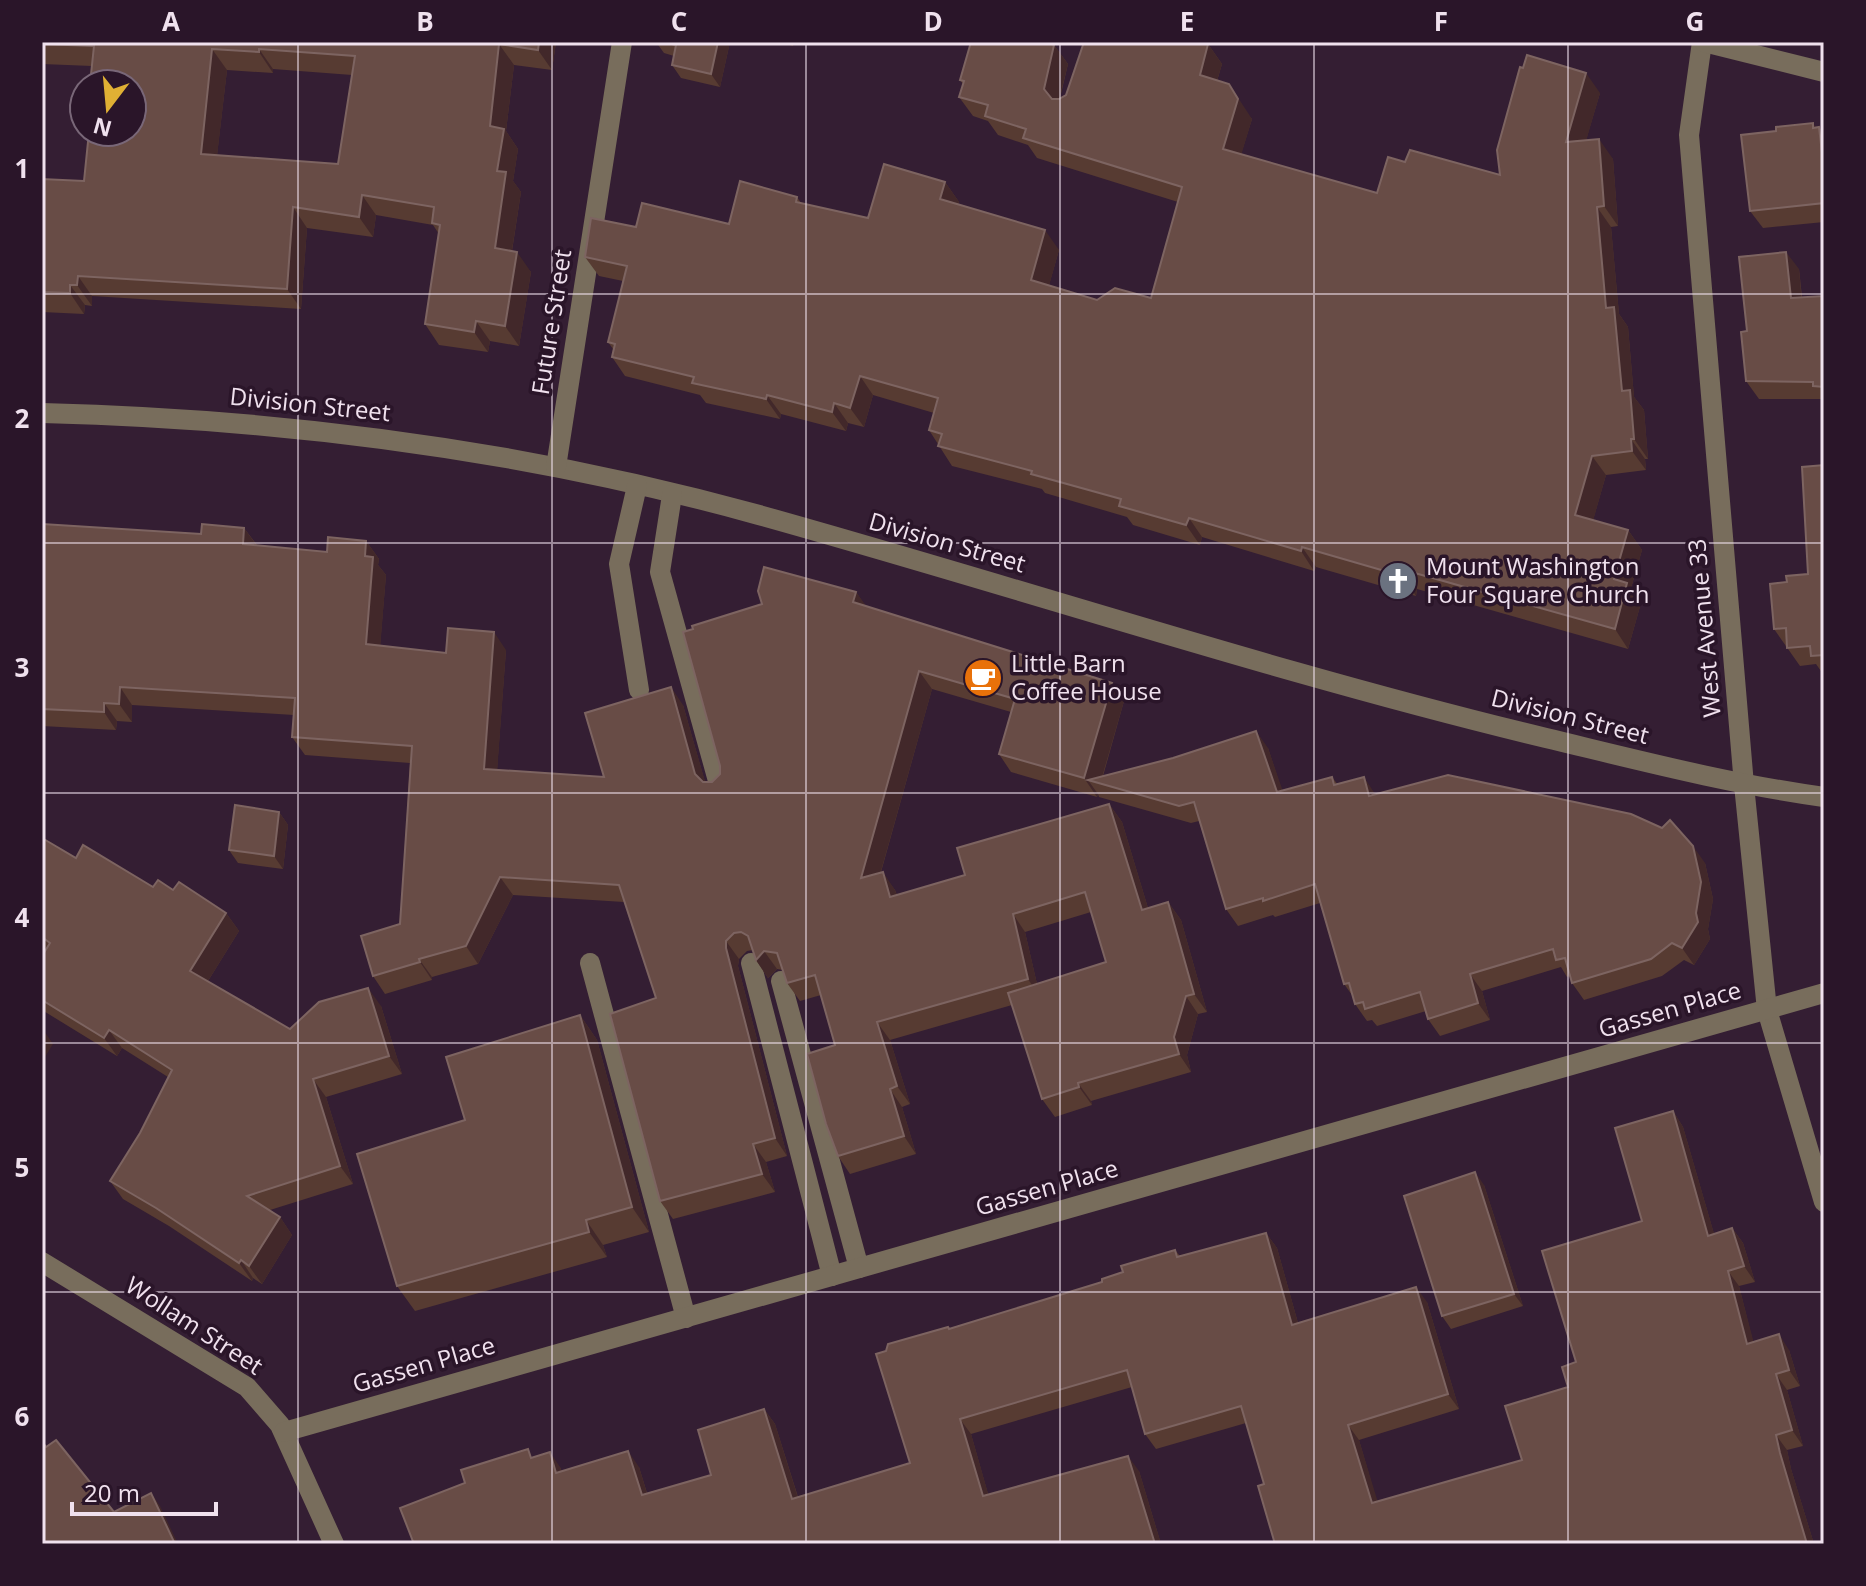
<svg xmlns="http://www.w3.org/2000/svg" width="1866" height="1586" font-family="'Open Sans',sans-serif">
	<rect width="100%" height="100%" fill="#341e33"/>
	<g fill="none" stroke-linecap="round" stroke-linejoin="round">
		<g stroke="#786d5c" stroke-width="20">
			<polyline points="1702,42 1689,135 1744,785 1767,1010 1824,1202"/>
			<polyline points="1704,42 1824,72"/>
			<path d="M42 413C284 419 525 450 759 515 1021 588 1280 674 1546 738 1638 760 1730 784 1824 797"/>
			<polyline points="556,467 622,42"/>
			<polyline points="637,486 619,564 639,690"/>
			<polyline points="672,495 660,572 720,788"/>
			<polyline points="590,963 686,1318"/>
			<polyline points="751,963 832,1276"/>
			<polyline points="781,981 859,1268"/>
			<polyline points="42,1262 247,1387 280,1425 334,1544"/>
			<polyline points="284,1432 1824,993"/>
		</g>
	</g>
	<g fill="#573b32" fill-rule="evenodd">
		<path d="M42 42H556L552 70 514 65 506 131 518 149 513 181 521 192 512 251 531 272 519 346 490 341 488 352 439 345 425 324 439 234 433 225 376 215 373 237 307 228 301 309 92 296V306L85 305 84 314 42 312V179L84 181 132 132 92 66 42 64ZM273 69 352 75 338 164 217 155 227 70 273 73Z"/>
		<polygon points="656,42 730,42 720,87 681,78 672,65 674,56 664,53"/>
		<polygon points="778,42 794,42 793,46"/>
		<polygon points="1208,44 1222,64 1217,81 1252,119 1241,154 1377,193 1405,162 1500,175 1600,93 1586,140 1613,159 1618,226 1611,227 1619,314 1628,327 1634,397 1644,410 1648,459 1645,459 1646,470 1606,475 1593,520 1628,530 1642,550 1631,588 1641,603 1628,649 1417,589 1416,596 1316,567 1314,571 1202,537 1200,545 1133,525 1127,517 1045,493 1042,489 952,466 929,430 934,413 873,395 864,427 848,423 846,431 781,414 780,419 706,403 700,395 625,376 612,357 613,349 608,342 623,281 599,276 585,257 636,227 729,224 797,197 801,203 868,218 945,182 959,202 958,204 1059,250 1049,285 1097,300 1151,298 1178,202 1037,158 1028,145 998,135 988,121 973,116 959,97 963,84 960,80 1054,45 1068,64 1060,98"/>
		<polygon points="1816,128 1824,135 1824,222 1763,228 1750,211"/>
		<polygon points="1799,269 1802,297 1824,296 1824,402 1822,399 1759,399 1746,381 1747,331"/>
		<polygon points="1824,465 1824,674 1823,674 1816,664 1800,666 1774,629 1787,582 1808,574"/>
		<path d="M42 524 201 534 244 528 257 545 327 552 366 541 379 559 378 565 386 575 380 646 446 653 506 650 497 770 604 777 683 705 705 782H712L720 774 856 592 866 607 1112 683 1124 701 1103 776 1268 748 1282 791 1332 777 1338 785 1376 795 1705 863 1713 899 1708 929 1710 939 1694 965 1684 960 1662 976 1584 1000 1572 983 1570 976 1567 977 1561 967 1482 991 1490 1020 1440 1036 1428 1019 1426 1011 1377 1026 1372 1020 1367 1021 1355 1004 1352 995 1344 984 1320 903 1275 917 1273 915 1238 926 1226 909 1199 821 1191 823 1099 797 1098 794 1097 797 1011 772 999 754 1011 712 932 689 881 872 895 890 897 895 965 875 1109 804 1122 822 1148 908 1168 902 1181 920 1207 1012 1198 1014 1187 1055 1191 1072 1091 1101 1092 1105 1055 1117 1042 1099 1012 1005 890 1040 910 1104 902 1107 916 1154 850 1174 838 1156 835 1045 821 995 800 1001 787 983 783 970 777 969 768 978 756 960 753 950 747 951 739 959 738 966 787 1156 766 1162 775 1192 673 1219 660 1201 656 998 624 902 513 895 478 964 432 977V980L385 994 373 976 400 924 410 763 305 755 292 737 294 715 132 705V722L117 721 116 730 42 726ZM1091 912 1106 962 1037 984 1025 932Z"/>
		<polygon points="279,812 288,825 283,869 238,863 229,850"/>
		<polygon points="42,838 76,858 153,887 173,890 226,913 239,931 208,981 290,1029 381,1006 402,1074 326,1097 353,1184 270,1210 280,1217 292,1235 262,1284 253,1278 252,1281 169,1226 123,1199 110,1181 140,1133 168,1077 122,1048 117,1056 42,1010 42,956 46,950 42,948"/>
		<polygon points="580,1015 597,1040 649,1232 603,1245 607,1257 415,1311 397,1286 465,1120"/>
		<polygon points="1673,1111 1683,1127 1714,1234 1732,1228 1743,1243 1755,1282 1739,1286 1753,1342 1789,1350 1800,1386 1787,1390 1803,1446 1787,1450 1791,1469 1814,1544 1275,1544 1264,1484 1246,1423 1156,1449 1145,1434 1132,1387 971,1434 988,1494 1139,1471 1161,1544 414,1544 534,1457 560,1467 562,1472 639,1467 647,1493 711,1475 764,1409 775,1424 798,1497 910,1463 949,1329 1102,1282 1175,1250 1180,1256 1266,1233 1277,1248 1298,1323 1427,1302 1459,1409 1359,1440 1377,1502 1522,1460 1568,1387 1576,1362 1642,1221"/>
		<polygon points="1484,1185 1523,1306 1451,1329 1442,1316"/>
	</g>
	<g fill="#42282a">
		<polygon points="539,42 556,42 552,70 538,50"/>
		<polygon points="718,42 730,42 720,87 711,74"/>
		<polygon points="499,44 514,65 506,131 518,149 513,181 521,192 509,269 495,248 497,171 490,126"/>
		<polygon points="1208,44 1222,64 1213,94 1200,75"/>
		<polygon points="1054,45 1068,64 1057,108 1044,89"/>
		<polygon points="212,49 227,70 215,174 201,154"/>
		<polygon points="259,49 273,69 273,73 259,52"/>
		<polygon points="1586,73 1600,93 1580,162 1566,142"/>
		<polygon points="1229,84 1252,119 1237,169 1223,149"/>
		<polygon points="1813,123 1819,132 1819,127 1824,135 1824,156 1822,153"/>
		<polygon points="1599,139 1613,159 1618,226 1604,206"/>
		<polygon points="945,182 959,202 953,219 940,199"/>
		<polygon points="362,195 376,215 373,237 359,217"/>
		<polygon points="293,207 307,228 301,309 287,289"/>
		<polygon points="1597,207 1611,227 1619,314 1628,327 1634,397 1644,410 1648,459 1634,439 1622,391 1606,308"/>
		<polygon points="1045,230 1059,250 1045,300 1031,280"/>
		<polygon points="517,252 531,272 519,346 505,326"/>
		<polygon points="1786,252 1799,269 1803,316 1791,298"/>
		<polygon points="78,276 92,296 92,306 77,285"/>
		<polygon points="70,285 85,305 84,314 70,293"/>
		<polygon points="476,321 490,341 488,352 474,332"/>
		<polygon points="860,376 873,395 864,427 850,408"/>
		<polygon points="767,395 781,414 780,419 766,399"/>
		<polygon points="834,403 848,423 846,431 832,412"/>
		<polygon points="1631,439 1645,459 1646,470 1632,451"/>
		<polygon points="1592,456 1606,475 1589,535 1575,515"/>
		<polygon points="1189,518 1202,537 1200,545 1186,525"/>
		<polygon points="244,528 257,546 243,544"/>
		<polygon points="1628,530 1642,550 1631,588 1641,603 1628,649 1615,629 1614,579"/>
		<polygon points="366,541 379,559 378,565 386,575 379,662 366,644"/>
		<polygon points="1302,547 1316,567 1314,571 1301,551"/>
		<polygon points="1404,570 1417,589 1416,596 1402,576"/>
		<polygon points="856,592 869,610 853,602"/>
		<polygon points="494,632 506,650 496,787 484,769"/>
		<polygon points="919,671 932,689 874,896 861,878"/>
		<polygon points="1112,683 1124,701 1100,784 1088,780 1098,794 1097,797 1084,778"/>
		<polygon points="120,687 132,705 132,722 119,704"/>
		<polygon points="671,687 683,705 708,792 695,774"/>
		<polygon points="104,703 117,721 116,730 104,712"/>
		<polygon points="1256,731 1268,748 1289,809 1277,792"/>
		<polygon points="1364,777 1375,794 1381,813 1369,796"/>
		<polygon points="1109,804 1122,822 1154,928 1142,910"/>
		<polygon points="279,812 288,825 283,869 274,856"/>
		<polygon points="1693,846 1705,863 1713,899 1708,929 1710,939 1694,965 1682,948 1696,913"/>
		<polygon points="883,872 895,890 903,915 890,897"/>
		<polygon points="500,877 513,895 478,964 466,946"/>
		<polygon points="1168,902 1181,920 1207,1012 1194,994"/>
		<polygon points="226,913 239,931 203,989 190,971"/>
		<polygon points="1013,914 1025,932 1040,997 1028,979"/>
		<polygon points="726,941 739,959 738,966 787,1156 775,1138 726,948"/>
		<polygon points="764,951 777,969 768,978 756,960"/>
		<polygon points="419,959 432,977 432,980 420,962"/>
		<polygon points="1470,974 1482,991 1490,1020 1478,1003"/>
		<polygon points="368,988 381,1006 402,1074 389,1056"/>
		<polygon points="1186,996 1198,1014 1187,1055 1191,1072 1179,1054 1174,1037"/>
		<polygon points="580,1015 597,1040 649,1232 632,1207"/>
		<polygon points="877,1022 890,1040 910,1104 897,1086"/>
		<polygon points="42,1028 53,1044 42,1062"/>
		<polygon points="109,1030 122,1048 117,1056 104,1038"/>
		<polygon points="313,1079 326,1097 353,1184 340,1166"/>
		<polygon points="1078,1083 1091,1101 1092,1105 1079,1087"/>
		<polygon points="890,1089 902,1107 916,1154 904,1136"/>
		<polygon points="1673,1111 1683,1127 1719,1251 1708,1236"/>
		<polygon points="753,1144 766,1162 775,1192 762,1174"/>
		<polygon points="1475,1172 1484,1185 1523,1306 1514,1294"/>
		<polygon points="280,1217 292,1235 262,1284 249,1266"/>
		<polygon points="586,1220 603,1245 607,1257 589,1232"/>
		<polygon points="1732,1228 1743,1243 1755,1282 1744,1266"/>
		<polygon points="1266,1233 1277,1248 1303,1341 1292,1325"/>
		<polygon points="241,1260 253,1278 252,1281 239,1263"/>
		<polygon points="1728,1271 1739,1286 1758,1359 1747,1344"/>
		<polygon points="1416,1287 1427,1302 1459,1409 1448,1394"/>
		<polygon points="1779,1334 1789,1350 1800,1386 1789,1370"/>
		<polygon points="1776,1374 1787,1390 1803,1446 1792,1430"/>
		<polygon points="764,1409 775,1424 803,1514 792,1499"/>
		<polygon points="960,1419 971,1434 993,1511 983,1496"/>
		<polygon points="1348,1425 1359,1440 1383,1519 1372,1503"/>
		<polygon points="1776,1435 1787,1450 1791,1469 1814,1544 1807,1544 1780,1453"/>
		<polygon points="628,1451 639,1467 652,1510 642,1495"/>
		<polygon points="550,1452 560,1467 567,1489 556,1473"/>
		<polygon points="1128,1456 1139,1471 1161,1544 1155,1544"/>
		<polygon points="151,1493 160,1506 178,1544 175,1544"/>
	</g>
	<g fill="#684c46" stroke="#7d6461" stroke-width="2" fill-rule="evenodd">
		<path d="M42 42H539L538 50 499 44 490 126 504 129 497 171 506 172 495 248 517 252 505 326 476 321 474 332 425 324 440 225 432 223 434 207 362 195 359 217 293 207 287 289 78 276 77 285H70V293L42 292V179L84 181 89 132H132V84H90L94 46 42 44ZM212 49 259 52V49L355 56 338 164 201 154Z"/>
		<polygon points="663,42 718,42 711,74 672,65 676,45"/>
		<polygon points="971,42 1046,42 1054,45 1044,89 1052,99 1059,99 1066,95 1084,42 1200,42 1208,44 1200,75 1229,84 1238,99 1223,149 1377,193 1388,157 1405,162 1410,150 1500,175 1497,150 1520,67 1523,68 1527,55 1586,73 1566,142 1599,139 1604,206 1597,207 1606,308 1614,307 1622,391 1630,390 1634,439 1631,439 1632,451 1592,456 1575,515 1628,530 1614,579 1627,583 1615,629 1404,570 1402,576 1302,547 1301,551 1189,518 1186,525 1119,506 1121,499 1031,474 1032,471 938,446 942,434 929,430 938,398 860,376 850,408 834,403 832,412 767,395 766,399 692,383 694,377 612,357 615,344 608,342 627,266 585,257 591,218 636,227 642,203 729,224 740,181 797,197 796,202 868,218 884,164 945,182 940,199 1045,230 1031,280 1097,300 1115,288 1151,298 1182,187 1023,138 1026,129 985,116 988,105 959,97 964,81 960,80"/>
		<polygon points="1813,123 1813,128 1819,127 1822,153 1824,152 1824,203 1750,211 1741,135 1776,131 1776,127"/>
		<polygon points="1786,252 1791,298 1824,296 1824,387 1813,386 1813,382 1746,381 1741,332 1747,331 1739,257"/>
		<polygon points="1824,465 1824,655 1811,656 1810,646 1787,648 1786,628 1774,629 1770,584 1787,582 1786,576 1808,574 1802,467"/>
		<polygon points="42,524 201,534 202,524 244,528 243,544 327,552 328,537 366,541 365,556 373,557 366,644 446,653 448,628 494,632 484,769 604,777 585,713 671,687 695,774 703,782 712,782 720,774 720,766 683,632 693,629 692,626 762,604 758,591 764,567 856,592 853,602 1112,683 1084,778 999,754 1015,699 919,671 861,878 883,872 890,897 965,875 957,848 1109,804 1142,910 1168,902 1194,994 1186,996 1174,1037 1179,1054 1078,1083 1079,1087 1042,1099 1008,993 1106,962 1085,892 1013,914 1028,979 877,1022 897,1086 890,1089 904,1136 838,1156 826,1124 807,1054 835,1045 815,975 787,983 777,953 764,951 756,960 748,936 741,932 734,933 726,941 726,948 775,1138 753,1144 762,1174 660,1201 610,1014 656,998 619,885 500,877 466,946 419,959 420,962 373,976 361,936 400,924 412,746 292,737 295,698 120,687 119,704 104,703 104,712 42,709"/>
		<polygon points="1256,731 1277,792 1332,777 1334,785 1364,777 1369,796 1448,775 1631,814 1662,828 1670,820 1693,846 1701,882 1696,913 1698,922 1682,948 1672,943 1651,959 1572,983 1565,958 1556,960 1553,949 1470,974 1478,1003 1428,1019 1420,992 1365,1009 1363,1002 1355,1004 1349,983 1344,984 1315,884 1263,901 1263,898 1226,909 1194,802 1179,806 1088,780 1173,758"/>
		<polygon points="235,805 279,812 274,856 229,850"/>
		<polygon points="42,838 76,858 83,845 153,887 158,880 173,890 179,882 226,913 190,971 290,1029 319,1002 368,988 389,1056 313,1079 340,1166 247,1196 280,1217 249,1266 241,1260 239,1263 156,1208 110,1181 140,1133 172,1070 109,1030 104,1038 42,1000 42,956 50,943 42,937"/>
		<polygon points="580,1015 632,1207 586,1220 589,1232 397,1286 357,1154 465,1120 446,1057"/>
		<polygon points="1673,1111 1708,1236 1732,1228 1744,1266 1728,1271 1747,1344 1779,1334 1789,1370 1776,1374 1792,1430 1776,1435 1780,1453 1807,1544 1275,1544 1258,1486 1264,1484 1241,1406 1145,1434 1127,1370 960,1419 983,1496 1128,1456 1155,1544 414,1544 400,1508 465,1483 461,1470 528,1449 531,1458 550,1452 556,1473 628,1451 642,1495 711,1475 698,1430 764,1409 792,1499 910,1463 876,1354 886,1351 888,1344 948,1327 949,1329 1102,1282 1102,1279 1123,1272 1121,1266 1175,1250 1177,1257 1266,1233 1292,1325 1416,1287 1448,1394 1348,1425 1372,1503 1522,1460 1505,1406 1568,1387 1562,1367 1576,1362 1542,1251 1642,1221 1615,1128"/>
		<polygon points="1475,1172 1514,1294 1442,1316 1404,1196"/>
		<polygon points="56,1440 114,1512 151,1493 175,1544 42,1544 42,1441 46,1447"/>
	</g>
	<path fill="none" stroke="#f0e1ee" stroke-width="2" stroke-opacity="0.55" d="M298 42V1544M552 42V1544M806 42V1544M1060 42V1544M1314 42V1544M1568 42V1544M42 294H1824M42 543H1824M42 793H1824M42 1043H1824M42 1292H1824"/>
	<defs>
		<symbol id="church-disc" viewBox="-11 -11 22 22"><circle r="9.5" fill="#6b7280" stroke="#2a1529"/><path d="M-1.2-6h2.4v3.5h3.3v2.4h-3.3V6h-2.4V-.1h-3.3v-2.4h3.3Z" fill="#fff"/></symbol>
		<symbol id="cafe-disc" viewBox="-11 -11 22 22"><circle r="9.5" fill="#e8710a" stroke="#2a1529"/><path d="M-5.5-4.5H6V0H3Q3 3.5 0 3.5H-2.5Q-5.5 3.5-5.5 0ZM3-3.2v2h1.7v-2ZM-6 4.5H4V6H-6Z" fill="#fff"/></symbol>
	</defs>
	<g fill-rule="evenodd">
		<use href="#church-disc" x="1376" y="559" width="44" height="44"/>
		<use href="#cafe-disc" x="961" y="656" width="44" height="44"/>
	</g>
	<g text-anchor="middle" stroke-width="7" stroke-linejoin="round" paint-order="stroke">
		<g font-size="24" fill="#f0e1ee" stroke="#2a1529">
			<text transform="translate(552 322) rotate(-81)" y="8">Future Street</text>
			<text transform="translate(310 405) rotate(6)" y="8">Division Street</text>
			<text transform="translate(947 543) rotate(16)" y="8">Division Street</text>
			<text transform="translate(1705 628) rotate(-95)" y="8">West Avenue 33</text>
			<text transform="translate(1570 717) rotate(14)" y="8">Division Street</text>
			<text transform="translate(1670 1010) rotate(-16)" y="8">Gassen Place</text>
			<text transform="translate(1047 1188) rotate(-16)" y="8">Gassen Place</text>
			<text transform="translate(194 1326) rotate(33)" y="8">Wollam Street</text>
			<text transform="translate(424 1365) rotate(-16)" y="8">Gassen Place</text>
		</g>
		<g font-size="24" fill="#f0e1ee" stroke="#2a1529" text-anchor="start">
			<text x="1426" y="575">Mount Washington<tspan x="1426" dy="28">Four Square Church</tspan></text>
			<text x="1011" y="672">Little Barn<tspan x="1011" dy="28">Coffee House</tspan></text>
		</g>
	</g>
	<rect width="1866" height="1586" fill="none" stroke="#2a1529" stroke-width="88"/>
	<g transform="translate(108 108) rotate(196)"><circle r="38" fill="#2a1529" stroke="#796778" stroke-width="2"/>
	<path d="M0-6L14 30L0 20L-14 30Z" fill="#e0b034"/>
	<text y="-12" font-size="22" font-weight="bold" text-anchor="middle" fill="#f0e1ee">N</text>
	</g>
	<path d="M72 1502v12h144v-12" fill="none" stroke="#f0e1ee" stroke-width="4"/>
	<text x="84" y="1502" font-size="24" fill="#f0e1ee" stroke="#2a1529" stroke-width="6" paint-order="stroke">20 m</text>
	<rect x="44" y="44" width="1778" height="1498" fill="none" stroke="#f0e1ee" stroke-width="3"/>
	<g font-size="26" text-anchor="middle" font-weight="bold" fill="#f0e1ee">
		<text x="171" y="31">A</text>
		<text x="425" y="31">B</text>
		<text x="679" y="31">C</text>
		<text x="933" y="31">D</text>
		<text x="1187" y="31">E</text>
		<text x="1441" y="31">F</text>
		<text x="1695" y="31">G</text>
		<text x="22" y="178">1</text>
		<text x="22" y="428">2</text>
		<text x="22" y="677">3</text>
		<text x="22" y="927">4</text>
		<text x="22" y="1177">5</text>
		<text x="22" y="1426">6</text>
	</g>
</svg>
